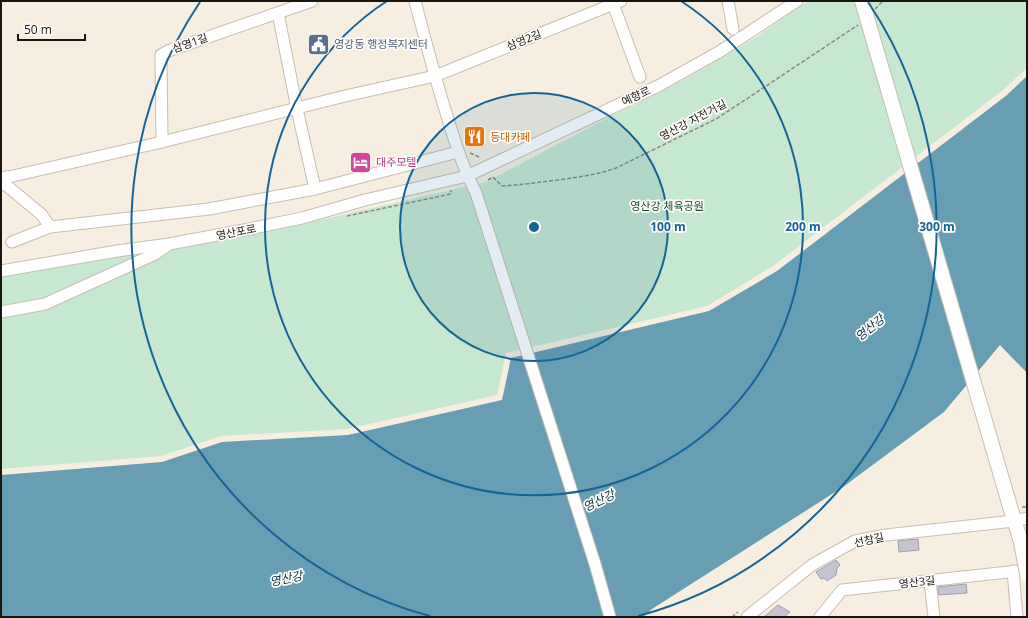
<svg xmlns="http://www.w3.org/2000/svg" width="1028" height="618" font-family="'Open Sans','Noto Sans KR',sans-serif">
	<rect width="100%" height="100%" fill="#f6eee1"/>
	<polygon fill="#c6e8d1" points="808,1 1027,1 1027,68 1003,90 773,266 707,306 506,353 497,395 347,429 221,436 161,456 1,469 1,277 190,244 320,220 486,182 615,114 661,92 692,75 722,58 759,35"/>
	<polygon fill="#689eb3" points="1027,76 1027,373 1000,345 944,412 843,487 652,609 643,617 1,617 1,475 162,462 222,442 348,435 502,400 511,358 709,311 777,271 1007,95"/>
	<g fill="#c6c4d2" stroke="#a19eac">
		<polygon points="918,539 919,550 899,552 898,541"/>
		<polygon points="836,560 840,565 837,568 836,575 827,581 824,578 821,579 816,572"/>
		<polygon points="966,584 967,593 939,595 938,587"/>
		<polygon points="778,605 790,612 784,617 764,617"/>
	</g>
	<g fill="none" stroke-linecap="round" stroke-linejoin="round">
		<defs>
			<g id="minor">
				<path d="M415 1C425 39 435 78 447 116 455 142 463 168 476 193L595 564 610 617"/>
				<polyline points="612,1 640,77"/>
				<polyline points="728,1 733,29"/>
				<polyline points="278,13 297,109 315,189"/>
				<polyline points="162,142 161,55 168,51 312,1"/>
				<polyline points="1,178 13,176 162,142 345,96 435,76 621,1"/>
				<polyline points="1,184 6,185 42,215 50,227"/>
				<polyline points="12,242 50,227 209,209 315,189 458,152"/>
				<polyline points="1,271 117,251 169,244 244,230 302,218 365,200 467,176 658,86 719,52 797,1"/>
				<polyline points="1,312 45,304 155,254 168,245"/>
				<polyline points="1013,571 1017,617"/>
				<polyline points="930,581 934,617"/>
				<polyline points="747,617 812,565 855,541 886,535 1014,521 1027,518"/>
				<polyline points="820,617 842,590 1027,570"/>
			</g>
			<polyline id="major" points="1009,503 1017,529"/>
		</defs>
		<use href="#minor" stroke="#c7beb2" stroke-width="13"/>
		<use href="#major" stroke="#c7beb2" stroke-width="16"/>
		<g stroke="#8c867d" stroke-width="1.5" stroke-dasharray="4 2" stroke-linecap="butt">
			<polyline points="875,9 883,1"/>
			<polyline points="470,153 479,157"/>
			<path d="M488 180 493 177 502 186C521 185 539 182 558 180 578 177 597 175 616 168L716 119 745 100 858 25"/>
			<polyline points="347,216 451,194 451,190"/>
			<polyline points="1022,507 1027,507"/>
			<polyline points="732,617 738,612"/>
		</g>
		<use href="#minor" stroke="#fff" stroke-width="11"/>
		<use href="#major" stroke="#fff" stroke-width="14"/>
		<defs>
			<g id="major-bridge">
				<polyline points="862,1 1009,503"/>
				<polyline points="1017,529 1021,542 1027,574"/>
			</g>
		</defs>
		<use href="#major-bridge" stroke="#c7beb2" stroke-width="16" stroke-linecap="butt"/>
		<use href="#major-bridge" stroke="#fff" stroke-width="14"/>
	</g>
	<circle cx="534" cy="227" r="134" fill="#166396" fill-opacity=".12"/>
	<g fill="none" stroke="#166396" stroke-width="2">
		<circle cx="534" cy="227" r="134"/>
		<path d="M681 1A269 269 0 1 1 387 1"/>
		<path d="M430 616A403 403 0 0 1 200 2M868 2A403 403 0 0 1 638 616"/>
	</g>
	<defs>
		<symbol id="civic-square" viewBox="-11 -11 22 22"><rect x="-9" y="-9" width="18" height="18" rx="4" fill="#5c6f8a" stroke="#fefcf9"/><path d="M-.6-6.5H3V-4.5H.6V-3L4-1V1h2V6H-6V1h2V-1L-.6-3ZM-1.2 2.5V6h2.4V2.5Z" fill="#fff"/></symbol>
		<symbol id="restaurant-square" viewBox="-11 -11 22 22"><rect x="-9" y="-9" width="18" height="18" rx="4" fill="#e8710a" stroke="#fefcf9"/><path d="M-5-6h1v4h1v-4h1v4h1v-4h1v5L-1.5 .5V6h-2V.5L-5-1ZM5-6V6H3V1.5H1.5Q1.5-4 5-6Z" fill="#fff"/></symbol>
		<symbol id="hotel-square" viewBox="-11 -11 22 22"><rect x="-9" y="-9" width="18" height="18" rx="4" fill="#d1479c" stroke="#fefcf9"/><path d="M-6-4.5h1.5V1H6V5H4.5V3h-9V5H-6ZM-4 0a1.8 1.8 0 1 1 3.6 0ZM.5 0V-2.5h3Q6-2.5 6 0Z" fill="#fff"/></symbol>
	</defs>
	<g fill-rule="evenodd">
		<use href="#civic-square" x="306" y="32" width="25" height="25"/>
		<use href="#restaurant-square" x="462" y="124" width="25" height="25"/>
		<use href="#hotel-square" x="348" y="150" width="25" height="25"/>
	</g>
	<g text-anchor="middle" stroke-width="3.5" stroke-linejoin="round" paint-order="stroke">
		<g font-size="11" fill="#191612" stroke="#fefcf9">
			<text transform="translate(524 40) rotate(-22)" y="4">삼영2길</text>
			<text transform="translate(190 43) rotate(-19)" y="4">삼영1길</text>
			<text transform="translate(636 96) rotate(-25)" y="4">예향로</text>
			<text transform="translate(693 120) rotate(-28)" y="4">영산강 자전거길</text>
			<text transform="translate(236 232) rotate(-11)" y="4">영산포로</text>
			<text transform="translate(869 540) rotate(-13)" y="4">선창길</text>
			<text transform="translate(917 582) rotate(-6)" y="4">영산3길</text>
		</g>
		<g font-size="11" fill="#4e5e75" stroke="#fefcf9" text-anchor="start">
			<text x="334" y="48">영강동 행정복지센터</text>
		</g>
		<g font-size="11" fill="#c56008" stroke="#fefcf9" text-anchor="start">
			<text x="490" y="141">등대카페</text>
		</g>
		<g font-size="11" fill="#b23c85" stroke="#fefcf9" text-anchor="start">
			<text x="376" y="166">대주모텔</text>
		</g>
		<g font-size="11" fill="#134a2d" stroke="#fefcf9">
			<text x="667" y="210">영산강 체육공원</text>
		</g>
		<g font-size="12" font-style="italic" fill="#003444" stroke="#fefcf9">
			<text transform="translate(870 328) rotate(-39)" y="4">영산강</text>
			<text transform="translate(599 501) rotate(-26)" y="4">영산강</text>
			<text transform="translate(286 579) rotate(-12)" y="4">영산강</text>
		</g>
	</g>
	<circle cx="534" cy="227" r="6" fill="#166396" stroke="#fefcf9" stroke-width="2"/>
	<g font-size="12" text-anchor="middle" font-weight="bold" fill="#166396" stroke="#fefcf9" stroke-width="3.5" stroke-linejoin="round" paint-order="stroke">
		<text x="668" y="231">100 m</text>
		<text x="803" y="231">200 m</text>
		<text x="937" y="231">300 m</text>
	</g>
	<rect width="1028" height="618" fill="none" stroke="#191612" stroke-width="4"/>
	<path d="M18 34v6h67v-6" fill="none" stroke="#191612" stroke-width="2"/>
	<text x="24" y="34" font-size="12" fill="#191612" stroke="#fefcf9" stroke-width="3" paint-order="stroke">50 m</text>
</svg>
